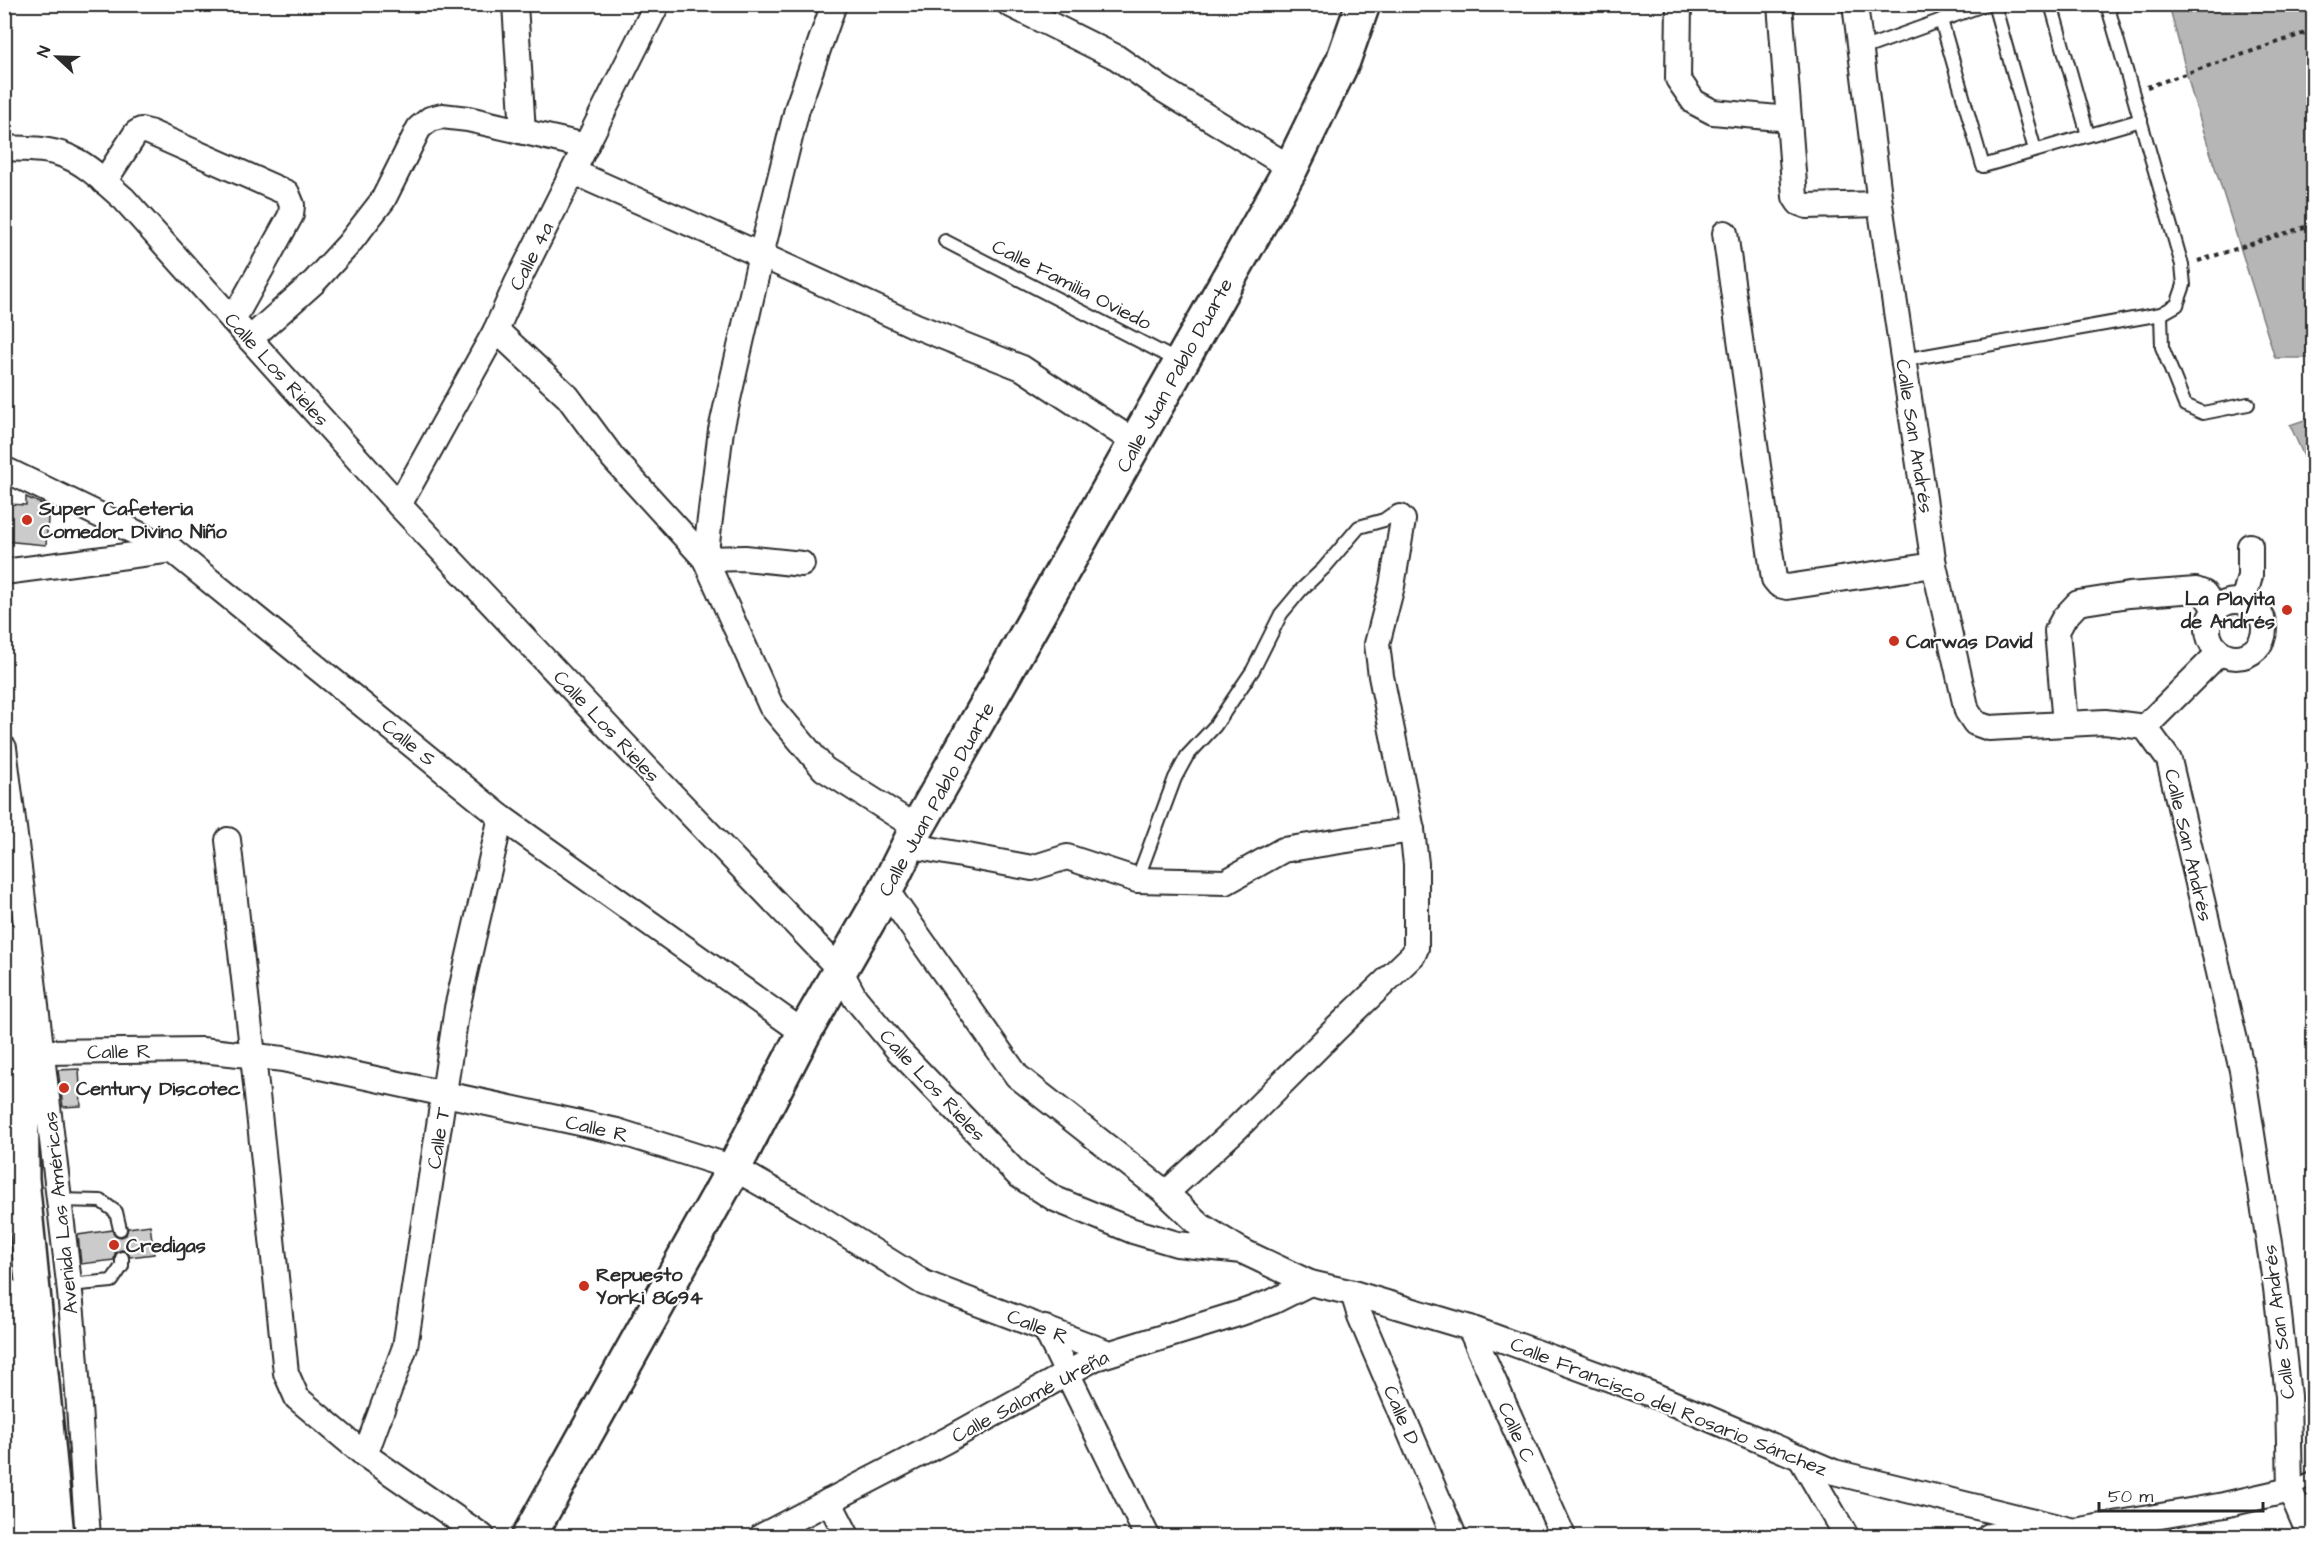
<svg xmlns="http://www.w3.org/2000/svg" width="2318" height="1541" font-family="'Architects Daughter',sans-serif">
	<rect width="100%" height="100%" fill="#fff"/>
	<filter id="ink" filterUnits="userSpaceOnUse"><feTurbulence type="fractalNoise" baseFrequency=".0167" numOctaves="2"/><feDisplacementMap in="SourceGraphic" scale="12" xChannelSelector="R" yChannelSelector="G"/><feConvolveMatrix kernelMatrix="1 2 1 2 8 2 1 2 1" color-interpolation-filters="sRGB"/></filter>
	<g filter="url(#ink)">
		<g fill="#b6b6b6" stroke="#7e7e7e" stroke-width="1.5">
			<polygon points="2169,5 2313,5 2313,358 2275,358 2192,94"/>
			<polygon points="2313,417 2313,477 2290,425"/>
		</g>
		<g fill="#cbcbcb" stroke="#2b2b2b" stroke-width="1.5">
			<polygon points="26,497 49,507 46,545 4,541 7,504 26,505"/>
			<polygon points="79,1069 81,1106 63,1107 58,1070"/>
			<polygon points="150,1225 154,1254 130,1257 127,1251 121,1250 115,1253 114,1260 81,1264 78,1235 112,1230 114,1235 121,1237 126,1235 128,1228"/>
		</g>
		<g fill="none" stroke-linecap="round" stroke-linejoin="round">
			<defs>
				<g id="lane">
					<polyline points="1994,4 2035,150"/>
					<polyline points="2051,4 2088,135"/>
					<polyline points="1941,20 1983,166 2141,120"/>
					<polyline points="1859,50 1986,4"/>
					<polyline points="945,241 1180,362"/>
					<polyline points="2161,314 2162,347 2185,405 2203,413 2248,404"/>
					<polyline points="1903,360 2161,314 2177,305 2184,285 2182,265 2107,4"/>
					<polyline points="1137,880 1175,778 1187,756 1215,726 1253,670 1281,614 1301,590 1324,568 1359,527 1384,520 1391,515 1400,517"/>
					<polyline points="57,1200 101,1201 116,1212 120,1229"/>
					<polyline points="69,1285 112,1281 122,1266 122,1258"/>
					<polyline points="2290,1490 2314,1478"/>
				</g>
				<g id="street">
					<polyline points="515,4 523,132"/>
					<polyline points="1009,4 1116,57 1162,89 1291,168"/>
					<polyline points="1679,4 1678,79 1694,102 1713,112 1789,119"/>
					<polyline points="1780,4 1795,197 1799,203 1807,206 1880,204"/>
					<polyline points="1855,4 1880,204 1934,565 1967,711 1975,723 1989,728 2105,722 2145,727 2169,760 2242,1070 2276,1288 2288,1396 2290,1490 2310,1536"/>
					<path d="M4 148C25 149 47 148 66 156 88 164 106 184 124 199L399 505 656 778 840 970 855 998 899 1051 1018 1175 1055 1199 1133 1231 1177 1244 1242 1251"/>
					<polyline points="573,172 761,255 916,326 1022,368 1136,443"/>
					<polyline points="104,182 136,133 141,130 149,132 287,193 292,205 291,215 233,320"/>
					<polyline points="1725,233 1774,579 1779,585 1787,587 1934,565"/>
					<polyline points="496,330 568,397 613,458 705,559 771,706 824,769 917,828"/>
					<polyline points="250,339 314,282 348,245 383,200 419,128 430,119 442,116 468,119 586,146"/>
					<polyline points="4,469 172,550 501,817 804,1033"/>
					<polyline points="399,505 496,330 517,283 657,4"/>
					<polyline points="705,559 721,430 761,255 797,109 834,4"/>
					<polyline points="705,559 745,558 802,564"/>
					<polyline points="4,572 172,550"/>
					<circle cx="2236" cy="629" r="28"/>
					<polyline points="2243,602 2250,576 2250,546"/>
					<polyline points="2065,724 2057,631 2064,618 2078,603 2129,595 2196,590 2204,593 2216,610"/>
					<polyline points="2145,727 2220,652"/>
					<path d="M4 748C27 926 48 1105 69 1283 78 1367 81 1452 88 1536"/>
					<polyline points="228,840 253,1056 286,1373 297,1398 365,1455 482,1536"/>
					<polyline points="908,845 1032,868 1067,857 1137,880 1226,882 1283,850 1412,830"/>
					<polyline points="886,890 1017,1076 1166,1193 1201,1226 1242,1251 1310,1283 1353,1293 1470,1328 1651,1394 1834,1472 2074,1531 2224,1505 2290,1490"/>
					<polyline points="43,1052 202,1050 283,1059 617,1131 734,1168 809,1211 924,1283 1109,1353"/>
					<polyline points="1166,1193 1236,1129 1336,1029 1413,955 1416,948 1416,864 1412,830 1381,676 1377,644 1392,586 1403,520 1400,517"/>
					<polyline points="1353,1293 1360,1316 1454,1536"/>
					<polyline points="1045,1328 1147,1536"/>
					<polyline points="1470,1328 1563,1536"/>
					<polyline points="365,1455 405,1347 457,1008 501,817"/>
					<polyline points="1800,1457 1846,1536"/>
					<polyline points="829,1501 847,1536"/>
					<polyline points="762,1536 947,1440 1095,1358 1241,1313 1274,1301 1310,1283"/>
					<polyline points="1989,1536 2042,1527"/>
				</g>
				<polyline id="secondary" points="529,1536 734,1168 804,1033 886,890 917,828 1291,168 1343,61 1363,4"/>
				<g id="highway">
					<polyline points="4,939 14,982 21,1052 22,1179 57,1536"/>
					<polyline points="4,1294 26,1536"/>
				</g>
			</defs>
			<use href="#lane" stroke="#2b2b2b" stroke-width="16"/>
			<use href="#street" stroke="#2b2b2b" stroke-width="28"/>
			<use href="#secondary" stroke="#2b2b2b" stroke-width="38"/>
			<use href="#highway" stroke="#2b2b2b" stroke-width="38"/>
			<g stroke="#2b2b2b" stroke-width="4" stroke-dasharray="4.5 4.5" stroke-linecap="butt">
				<polyline points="2147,87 2314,30"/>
				<polyline points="2198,261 2314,224"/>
			</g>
			<use href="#lane" stroke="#fff" stroke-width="12"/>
			<use href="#street" stroke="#fff" stroke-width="24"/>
			<use href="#secondary" stroke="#fff" stroke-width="33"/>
			<use href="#highway" stroke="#fff" stroke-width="33"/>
		</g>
	</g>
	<g fill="#c8321e" stroke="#fff" stroke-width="2">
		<circle cx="27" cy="520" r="6"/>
		<circle cx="2287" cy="610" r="6"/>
		<circle cx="1894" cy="641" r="6"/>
		<circle cx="64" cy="1088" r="6"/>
		<circle cx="114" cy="1245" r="6"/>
		<circle cx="584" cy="1286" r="6"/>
	</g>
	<g text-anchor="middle" stroke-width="4.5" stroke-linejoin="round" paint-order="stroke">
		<g font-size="20" fill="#2b2b2b" stroke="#fff">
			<text transform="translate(531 256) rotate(-63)" y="7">Calle 4a</text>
			<text transform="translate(1072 284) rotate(27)" y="7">Calle Familia Oviedo</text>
			<text transform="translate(277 369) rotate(48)" y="7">Calle Los Rieles</text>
			<text transform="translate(1174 375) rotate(-61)" y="7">Calle Juan Pablo Duarte</text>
			<text transform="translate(1915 436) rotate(81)" y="7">Calle San Andrés</text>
			<text transform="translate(607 726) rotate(47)" y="7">Calle Los Rieles</text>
			<text transform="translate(409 742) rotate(39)" y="7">Calle S</text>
			<text transform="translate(936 799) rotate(-61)" y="7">Calle Juan Pablo Duarte</text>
			<text transform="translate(2189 845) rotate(77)" y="7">Calle San Andrés</text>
			<text transform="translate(119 1051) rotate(-1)" y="7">Calle R</text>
			<text transform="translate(933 1085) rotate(47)" y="7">Calle Los Rieles</text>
			<text transform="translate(597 1128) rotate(13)" y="7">Calle R</text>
			<text transform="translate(438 1138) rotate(-81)" y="7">Calle T</text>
			<text transform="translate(60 1213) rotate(-96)" y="7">Avenida Las Américas</text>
			<text transform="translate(2278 1322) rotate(-97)" y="7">Calle San Andrés</text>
			<text transform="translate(1038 1326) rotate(21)" y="7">Calle R</text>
			<text transform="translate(1030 1396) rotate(-28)" y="7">Calle Salomé Ureña</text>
			<text transform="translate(1669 1406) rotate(22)" y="7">Calle Francisco del Rosario Sánchez</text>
			<text transform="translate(1402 1415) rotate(67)" y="7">Calle D</text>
			<text transform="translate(1517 1432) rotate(66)" y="7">Calle C</text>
		</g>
		<g font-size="20" font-weight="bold" fill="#2b2b2b" stroke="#fff" text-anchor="start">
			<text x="39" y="515">Super Cafeteria<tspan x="39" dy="23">Comedor Divino Niño</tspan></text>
			<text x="2275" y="605" text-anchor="end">La Playita<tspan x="2275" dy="23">de Andrés</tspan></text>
			<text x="1906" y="648">Carwas David</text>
			<text x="76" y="1095">Century Discotec</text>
			<text x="126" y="1252">Credigas</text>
			<text x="596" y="1281">Repuesto<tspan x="596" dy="23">Yorki 8694</tspan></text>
		</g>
	</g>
	<rect width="2318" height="1541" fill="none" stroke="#fff" stroke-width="24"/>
	<rect x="12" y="12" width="2294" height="1517" fill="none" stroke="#2b2b2b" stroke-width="2" filter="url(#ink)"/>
	<g transform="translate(57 57) rotate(292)" stroke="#ffffff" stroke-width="4.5" paint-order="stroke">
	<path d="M0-4.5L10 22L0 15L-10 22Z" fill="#2b2b2b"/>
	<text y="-9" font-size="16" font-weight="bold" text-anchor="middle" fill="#2b2b2b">N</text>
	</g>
	<path d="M2099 1502v9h164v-9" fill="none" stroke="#2b2b2b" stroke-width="3"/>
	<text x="2108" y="1502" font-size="18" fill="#2b2b2b" stroke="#ffffff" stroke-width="4.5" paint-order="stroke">50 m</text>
</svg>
